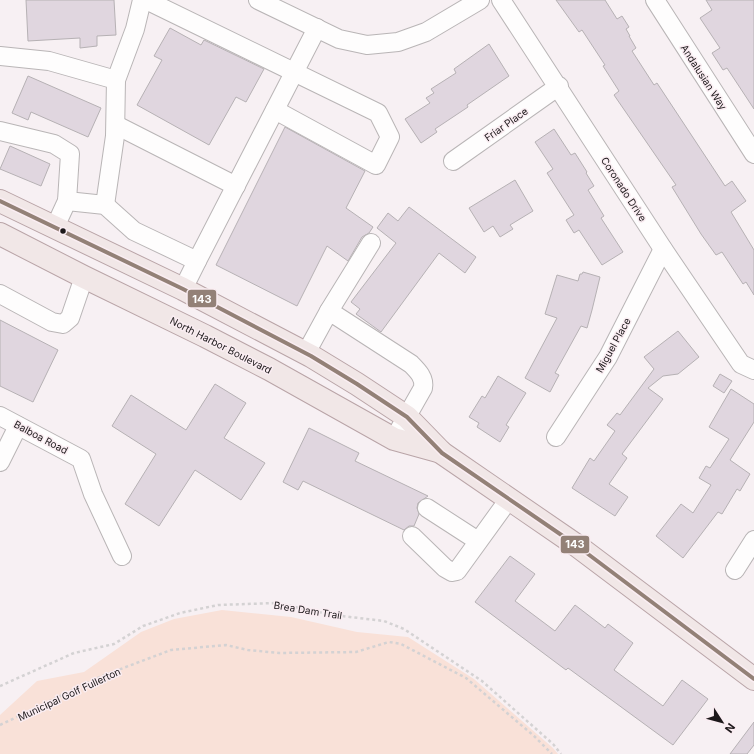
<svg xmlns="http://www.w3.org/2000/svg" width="754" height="754" font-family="Inter,sans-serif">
	<rect width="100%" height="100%" fill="#f7f0f3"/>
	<polygon fill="#f9e1d8" points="222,610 291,617 357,632 408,637 474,679 553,748 558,754 0,754 0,715 37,681 84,672 141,632 174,619"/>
	<g fill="#e0d6df" stroke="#b6b1b4">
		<polygon points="26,0 114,0 116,35 97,36 97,46 80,48 80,38 28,41"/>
		<polygon points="556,0 605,0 617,19 622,16 629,27 626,29 630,36 629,36 636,48 632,51 654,85 657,83 725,186 732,181 746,201 731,212 754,250 754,295 746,282 743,284 722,252 716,255 701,234 672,187 676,185 614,95 619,91 603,66 605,65 582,30 579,32"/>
		<polygon points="706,0 754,0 754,109 727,68 723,70 712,53 720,48 700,18 712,10"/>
		<polygon points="170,28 201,45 204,40 264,69 246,102 236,97 209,145 137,105 162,60 154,56"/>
		<polygon points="489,44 509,76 467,105 468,107 435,129 437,132 421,143 405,119 430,103 426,98 434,93 431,89 456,73 454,69"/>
		<polygon points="28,76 101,108 88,137 31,112 28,120 12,113"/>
		<polygon points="285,127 365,171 346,208 373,227 369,233 362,237 348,261 327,246 297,306 216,265"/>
		<polygon points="554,129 571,155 575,153 587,172 586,173 594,186 588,190 604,216 601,218 623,252 602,265 579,230 574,233 566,220 574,215 547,173 553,169 535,142"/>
		<polygon points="10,146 50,164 41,186 0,169"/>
		<polygon points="515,180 533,211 510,225 513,229 500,237 493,226 484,232 469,208"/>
		<polygon points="409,207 476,257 465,273 439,253 381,332 356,314 360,309 351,302 396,243 377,228 388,213 398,221"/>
		<polygon points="583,272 600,277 592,310 587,328 581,326 555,373 559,375 550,392 525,378 557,318 545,314 557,275 578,281 580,274 582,274"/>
		<polygon points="0,320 58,350 33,402 0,386"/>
		<polygon points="678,331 699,357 678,374 663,376 648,388 663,399 622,454 627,458 609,484 628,497 615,516 572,488 590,458 594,461 615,431 607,425 617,413 620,415 654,369 644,357"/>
		<polygon points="720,374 732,381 724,393 713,386"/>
		<polygon points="498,376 526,393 506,425 509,427 500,442 477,427 479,423 469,417 482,396 485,398"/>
		<polygon points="215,384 246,403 224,438 265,463 241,500 195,470 159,526 125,504 156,454 112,426 131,395 186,430"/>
		<polygon points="731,389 754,404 754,422 730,460 750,474 740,491 737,489 722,514 718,512 683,558 656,536 681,504 693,513 711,485 699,478 706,466 710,468 729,439 709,427"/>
		<polygon points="309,428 359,453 355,461 428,496 418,503 417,508 419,514 414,526 409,526 404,530 303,481 298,490 283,482"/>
		<polygon points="510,556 535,574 515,601 555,631 575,605 605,628 608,624 633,643 614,670 663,706 682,680 708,699 673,745 568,668 566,670 475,602"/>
		<polygon points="754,722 754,745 747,754 730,754"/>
	</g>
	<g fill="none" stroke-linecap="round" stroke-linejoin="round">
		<defs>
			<g id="minor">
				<polyline points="146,0 378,113 390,137 376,165 275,110"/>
				<polyline points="258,0 339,39 367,45 398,42 426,32 480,0"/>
				<polyline points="501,0 663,249 741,364 754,370"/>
				<polyline points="655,0 754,154"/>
				<polyline points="0,56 49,61 116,80 115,136 105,205"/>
				<polyline points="116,80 135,29 142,0"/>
				<polyline points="116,125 236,186"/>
				<polyline points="0,131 54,144 70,154 67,201 55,227"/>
				<polyline points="453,161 559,86"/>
				<polyline points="67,201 105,205 134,231 197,261 317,28"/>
				<polyline points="183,289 197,261"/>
				<polyline points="0,294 52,322 63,324 70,318 84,277"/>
				<polyline points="329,311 371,243"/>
				<path d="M306 353 329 311 411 364C418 371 425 378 423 388L394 439"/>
				<polyline points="0,416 81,459 93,494 122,556"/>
				<polyline points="556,437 608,357 663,249"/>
				<polyline points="0,462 18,426"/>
				<polyline points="427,508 478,541"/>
				<polyline points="412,536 445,568 452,572 457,571 509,499"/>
				<polyline points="735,570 754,540"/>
			</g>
			<g id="major">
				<polyline points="0,201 183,289 311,356 357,384 407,417 442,453 576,545 754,679"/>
				<polyline points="0,234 84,277 205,336 269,369 394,439 441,452"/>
			</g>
		</defs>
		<use href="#minor" stroke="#b9b5b6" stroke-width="20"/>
		<use href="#major" stroke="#b9a4a7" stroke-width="24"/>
		<g stroke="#d4d2d3" stroke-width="2.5" stroke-dasharray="3 3" stroke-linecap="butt">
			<polyline points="0,686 74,653 114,644 143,626 180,613 218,605 276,603 333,615 384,621 404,629 482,681 553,744 561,754"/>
			<polyline points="0,725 102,676 171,650 226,645 248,650 279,653 356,652 389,642 401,644 466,678 534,736 552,754"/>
		</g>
		<use href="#minor" stroke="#fefdfd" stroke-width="18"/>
		<use href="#major" stroke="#f1e7e7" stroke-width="22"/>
		<defs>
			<polyline id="bus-1" points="0,201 183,289 311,356 357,384 407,417 442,453 576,545 754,679"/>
		</defs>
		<use href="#bus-1" stroke="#faedf2" stroke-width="7"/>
		<use href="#bus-1" stroke="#938177" stroke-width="4"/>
	</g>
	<circle fill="#1c181a" stroke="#faedf2" stroke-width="1.5" cx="63" cy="231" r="3.5"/>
	<g text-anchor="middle" stroke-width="3" stroke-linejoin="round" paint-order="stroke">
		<g font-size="10" fill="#1c181a" stroke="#faedf2">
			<text transform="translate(704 77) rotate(57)" y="4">Andalusian Way</text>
			<text transform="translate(506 124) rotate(-35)" y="4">Friar Place</text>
			<text transform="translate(624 189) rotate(57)" y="4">Coronado Drive</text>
			<text transform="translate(221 345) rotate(27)" y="4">North Harbor Boulevard</text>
			<text transform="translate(613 345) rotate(-61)" y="4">Miguel Place</text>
			<text transform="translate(41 437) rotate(28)" y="4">Balboa Road</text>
			<text transform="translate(308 610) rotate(9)" y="4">Brea Dam Trail</text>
			<text transform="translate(69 694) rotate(-25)" y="4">Municipal Golf Fullerton</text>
		</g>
	</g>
	<g stroke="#faedf2" stroke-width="1.5">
		<rect x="187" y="289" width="30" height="19" rx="4" fill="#938177"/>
		<rect x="560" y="535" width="30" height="19" rx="4" fill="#938177"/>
	</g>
	<g font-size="11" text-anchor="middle" font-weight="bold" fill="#fff">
		<text x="202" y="303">143</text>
		<text x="575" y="548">143</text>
	</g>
	<g transform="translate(722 722) rotate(126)" stroke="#faedf2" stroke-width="3" paint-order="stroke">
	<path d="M0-3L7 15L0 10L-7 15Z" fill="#1c181a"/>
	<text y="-6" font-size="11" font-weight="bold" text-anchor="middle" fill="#1c181a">N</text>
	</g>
</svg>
